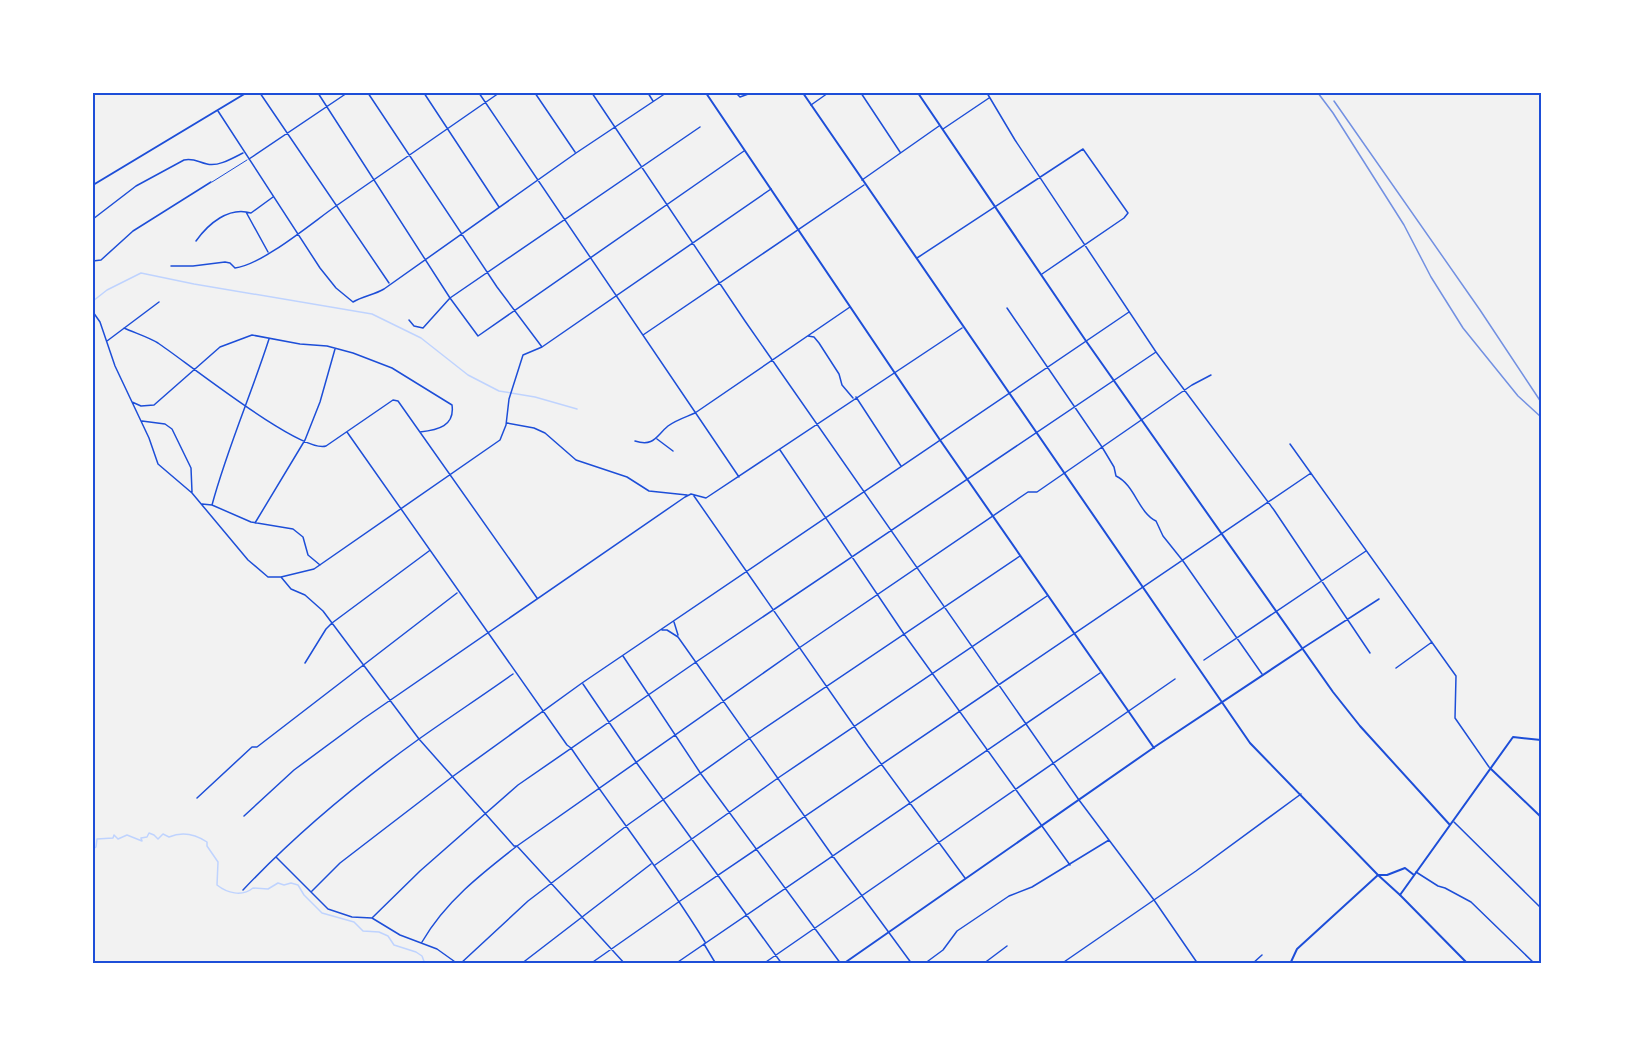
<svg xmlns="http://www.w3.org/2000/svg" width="1634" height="1057" font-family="Helvetica,sans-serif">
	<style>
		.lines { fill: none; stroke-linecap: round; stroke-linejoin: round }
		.stream { stroke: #bfd3fe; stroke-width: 1.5 }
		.service { stroke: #1d4ed8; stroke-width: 1 }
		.minor { stroke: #1d4ed8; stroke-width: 1.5 }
		.tertiary { stroke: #1d4ed8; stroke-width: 2 }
		.secondary { stroke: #1d4ed8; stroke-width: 2 }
		.rail { stroke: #7290e2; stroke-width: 1.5 }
		.neatline { fill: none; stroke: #1d4ed8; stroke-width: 2 }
	</style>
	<rect width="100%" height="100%" fill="#f2f2f2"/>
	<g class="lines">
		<path class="stream" d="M93,301L107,290L141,273L194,284L372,314L421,338L468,375L499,391L535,397L577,409
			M93,849L96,847L97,839L113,838L114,835L118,839L127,835L142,841L141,838L147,837L149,833L154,835L158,839L163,834L169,837C183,831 195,834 207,842V846L218,862L217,885C227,893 242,897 253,888L268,889L278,883L284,885L291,883L298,885L304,895L322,913L354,922L363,931L379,932L388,936L394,945L416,952L422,956L425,964"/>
		<path class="service" d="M212,182L247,160"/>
		<path class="minor" d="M260,93L389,283
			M318,93L450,298L478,336L744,151
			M368,93L497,287L542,347
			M424,93L499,207
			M479,93L739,477
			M535,93L575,152
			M592,93L745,321L1079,800L1154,900L1198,964
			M648,93L653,101
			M736,93L740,97L751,93
			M861,93L900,152
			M987,93L1015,140L1156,352L1274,510L1370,653
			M811,105L828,93
			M218,111L320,268L336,288L353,302C363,296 374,295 384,289L576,153L666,93
			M943,129L989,98
			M249,159L347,93
			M862,180L939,126
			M246,212L268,252
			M93,219L136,186L184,160C194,158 198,162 207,164C218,167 233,158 243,153
			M196,241C208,224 229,206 251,213L273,197
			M917,258L1083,149L1128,213L1124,218L1042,274
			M93,261L101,260L133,231L211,182
			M171,266H193L225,262L230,263L235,268C262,265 313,222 336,206C391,168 445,130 499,93
			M1007,308L1102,447L1114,467L1116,476C1135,485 1138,512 1156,521L1163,536L1183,561L1262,674
			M93,312L100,322L115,366L149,438L158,464L192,493L248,560L268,577H281L314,569L500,440L506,425L509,399L523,355L542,347L771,189
			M409,320L414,326L423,328L450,298L700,127
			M124,328C135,333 148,337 158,343C185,361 301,454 326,446L393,400L398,401L537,598
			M643,335L864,185
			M808,336L814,337L819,343L839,374L842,385L853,398
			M107,341L159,302
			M856,397L901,466
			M132,402L141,406L154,405L220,347L252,335L300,344L327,346L353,353L392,368L452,405C455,426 438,430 420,432
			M142,421L165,424L172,429L191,468L192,492
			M507,423L534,428L545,433L576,460L627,477L649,491L687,495
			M347,432L567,745L571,748C615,813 664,875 705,942
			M657,439L673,451
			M635,441C654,447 656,436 668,426C676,420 686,417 695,413L850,307
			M1290,444L1456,676L1455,718L1489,767
			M780,450L904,634L1070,865
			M694,496L868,746L965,878
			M202,504L212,505L251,522L293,529L303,537L308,555L320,565
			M212,505C227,449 251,395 269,339
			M255,523L305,440L320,402L335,349
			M281,577L291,589L305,595L323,611L419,739L514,846H517L625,964
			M674,622L678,635
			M662,630H667L678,637L832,855L912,964
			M1303,648L1379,599
			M623,656L701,774L841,964
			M1204,660L1366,551
			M305,663L326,629L332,623L429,551
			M1396,668L1432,642
			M583,684L636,762L782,964
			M197,798L252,747H257L457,593
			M244,816L294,770L363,719L685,497L691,494L706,498L962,328
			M1454,822L1541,908
			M276,857L328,909L352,917L372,918L400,935L437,949L458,964
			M655,865L778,778L1047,596
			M1416,872L1438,886L1445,888L1471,902L1535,964
			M243,890C296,834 356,784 419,739C450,717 482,696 513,674
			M312,891L340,863L379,833L452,777L582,683L1129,312
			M372,918L420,871L518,785L696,662L1156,352
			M422,942C445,902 481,874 517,846L799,648L1006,507L1028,492H1037L1192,385L1211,375
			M704,944L716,964
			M460,964L528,901L629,824L750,738L1020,556
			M521,964L651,864
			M590,964L680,901L1311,473
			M675,964L1100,673
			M763,964L1175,679
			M924,964L943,950L957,931L1009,896L1032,887L1109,840
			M983,964L1007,946
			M1061,964L1196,871L1301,794
			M1252,964L1262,955"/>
		<path class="tertiary" d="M706,93L940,440L1154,748
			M918,93L1086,341L1333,692L1360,726L1450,825
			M93,185L246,93
			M1490,768L1541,817
			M1400,895L1513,737L1541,740
			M843,964L1156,746L1302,649
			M1290,964L1297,949L1378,875H1387L1405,868L1414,875"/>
		<path class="secondary" d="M803,93L1250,743L1378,875L1400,895L1468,964"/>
		<path class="rail" d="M1318,93L1333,113L1404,225L1431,277L1463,328L1518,396L1541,417
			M1334,101L1480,310L1541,402"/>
	</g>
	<rect width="1634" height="1057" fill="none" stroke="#ffffff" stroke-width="189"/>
	<rect x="94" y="94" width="1446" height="868" class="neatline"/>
</svg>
